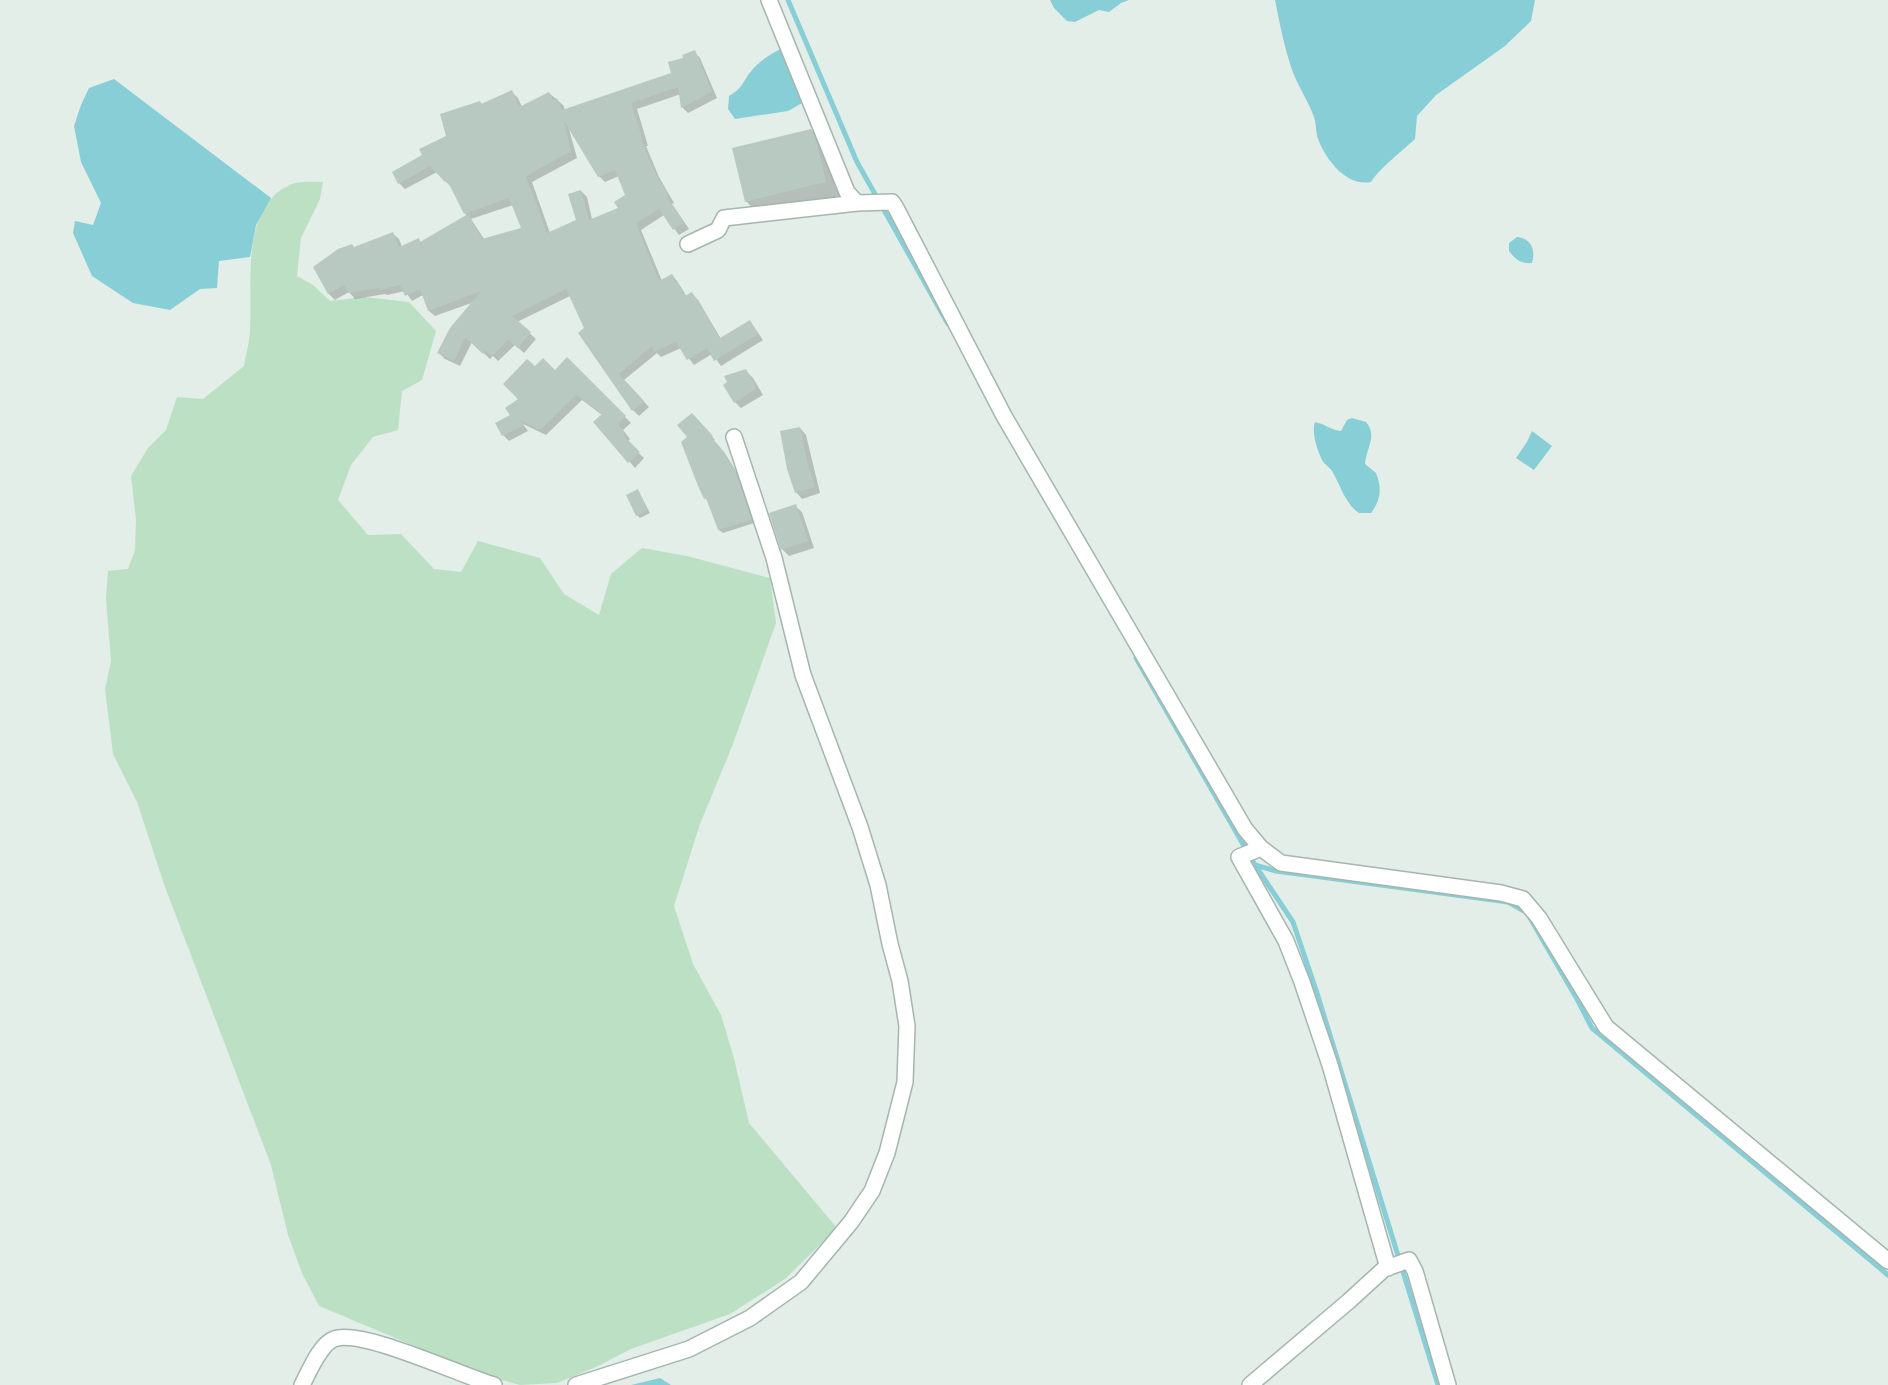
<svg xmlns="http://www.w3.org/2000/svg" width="1888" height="1385" font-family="'Public Sans',sans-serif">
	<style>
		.green { fill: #bbe0c3 }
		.water { fill: #88ced6 }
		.shadow { fill: #0003; fill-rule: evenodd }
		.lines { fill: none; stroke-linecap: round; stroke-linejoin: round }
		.stream { stroke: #88ced6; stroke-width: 5 }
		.building { fill: #b8c9c1; fill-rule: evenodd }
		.minor-casing { stroke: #a5b6af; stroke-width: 18 }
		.minor { stroke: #fff; stroke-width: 15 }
	</style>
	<rect width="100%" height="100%" fill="#e3eee8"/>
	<path class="green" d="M323,182L320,199L301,238L297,276L313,285L330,301L365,297L409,302L436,331L422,380L402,391L398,430L373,437L351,465L338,500L368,535L401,534L434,569L461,572L478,541L540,558L564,594L599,615L611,574L642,548L687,556L770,578L776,623L733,744L700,824L674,906L693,964L721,1015L734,1058L749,1123L837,1228L785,1279L730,1314L631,1349L596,1367L557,1383L520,1385L484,1375L319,1306L302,1273L288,1235L271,1165L165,887L137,802L113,754L105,689L111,661L106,598L108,571L128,569L135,550L136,520L131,476L148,448L166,430L177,397L203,399L244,366C246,354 250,341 250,329C253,283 239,206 292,184C300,181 314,182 323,182Z"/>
	<path class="water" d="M1050,0H1129L1121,3L1109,12L1099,10L1075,22L1067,21L1054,8Z
		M1275,0H1535L1531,21L1505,46L1436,95L1417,116L1415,139C1403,150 1378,170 1371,182C1346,187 1324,158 1317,136C1316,130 1316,123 1314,117C1309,103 1300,89 1294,75C1285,51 1280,25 1275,0Z
		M785,47L804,102L788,111L735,119L728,109L729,96C745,86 742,82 752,70C761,60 773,52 785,47Z
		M114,79L271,198L256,225L250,257L219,261L217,288L200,289L170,310L133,303L92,276L73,233L75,221L93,225L101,203L81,162L74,126L81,105L89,88Z
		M1517,237C1531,238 1536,250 1532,263C1521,264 1516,260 1509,251V243Z
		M1352,418L1366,422C1378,436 1366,448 1365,464L1376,473C1382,488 1381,500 1371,513H1359C1345,504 1340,484 1332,471C1330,468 1327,466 1324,463C1318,454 1311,432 1315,422C1325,424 1331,430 1341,431L1347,420Z
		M1532,431L1552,446L1534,470L1516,458L1527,442Z
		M660,1378L671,1385H631Z"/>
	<path class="shadow" d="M694,52L700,58L717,98L688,113L682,107L681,94L637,109L648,146H646L659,177L674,203L672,204L689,229L679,235L664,215L641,230L662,281L672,275L677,281L687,297L692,294L698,300L721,339L750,321L763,340L721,366L712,354L694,365L681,348L661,357L657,353L624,380L649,407L639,416L633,410L580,333L586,328L570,296L517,322L536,339L524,353L515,345L498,361L493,356L490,359L472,342L460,366L445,359L439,353L474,302L435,316L429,311L423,295L412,301L405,291L387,295L385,294L355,299L349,292L335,300L329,294L315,267L354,248L393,234L399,239L402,247L419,240L421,243L467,216L452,188L437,172L405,189L399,183L393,173L423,156L448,137L480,102L482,104L512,92L518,98L522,107L549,93L563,105L565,110L673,74L685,59ZM569,129L599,176L605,182L619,176L627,195L620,209L592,219L587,197L581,191L577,220L550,233L532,182L577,158ZM513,205L523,229L484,239L471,219Z
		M811,130L825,144L830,158L839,196L759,215L746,201Z
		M567,359L631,423L623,430L630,439L627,442L644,458L635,468L595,422L602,415L582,400L546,435L523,424L528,431L509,441L503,435L497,423L512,415L535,368L555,372Z
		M746,371L753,378L763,395L741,408L735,402Z
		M692,415L715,440L713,441L724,452L738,474L754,523L723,533L719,530L709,502L705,498L688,437Z
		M800,428L806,435L820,493L802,499L796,492Z
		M638,491L650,513L640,518L637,515Z
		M795,506L802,512L814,548L789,556L783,550L771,514Z"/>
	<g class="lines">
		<path class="stream" d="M788,0L857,162L948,324
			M1136,658L1255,865L1276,871L1508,902L1524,911
			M1255,865L1293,922L1317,993L1438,1385
			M1530,918L1577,999L1592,1028L1888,1275"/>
	</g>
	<path class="building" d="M695,50L712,92L681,108L678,87L631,103L643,140H641L654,170L669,196L667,197L684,223L673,230L659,209L636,223L659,281L672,274L685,296L692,292L720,338L750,320L758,334L714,361L707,348L687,360L676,342L654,352L652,346L619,374L644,401L632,411L578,333L584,328L566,289L512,316L531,332L518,348L508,340L492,356L486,351L483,354L465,337L454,361L437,353L450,328L481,291L428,311L420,289L405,296L400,285L380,290L379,288L348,293L344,285L328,294L313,267L338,249L352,244L354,247L393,232L399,247L419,238L420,242L468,214L482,239L521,228L509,198L464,214L447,180L445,182L430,166L398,184L392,172L422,155L419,149L446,136L440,114L480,101L481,104L512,90L519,107L549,92L553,100L557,98L562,110L671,73L668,62L683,58L682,55ZM564,121L598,177L615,170L625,195L614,202L618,208L589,220L581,190L568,194L576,220L547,233L526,176L571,151Z
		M811,129L817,143L826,182L745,202L732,148Z
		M567,357L626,416L618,424L625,433L623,435L640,452L628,463L593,422L602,414L576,395L540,430L520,420L524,425L502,436L495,423L510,415L505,408L518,399L503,384L527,359L535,366L543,358L555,370Z
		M746,369L757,388L734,403L723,385L727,382L724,376Z
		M692,413L713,436L711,437L720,447L735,470L752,520L718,530L706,498L704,499L698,486L681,442L687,437L677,425Z
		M800,427L808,465L815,487L795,493L787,469L780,431Z
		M638,489L648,510L636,516L626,495Z
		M796,504L808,541L781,550L769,513Z"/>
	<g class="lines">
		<defs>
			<path id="minor" d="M769,0L847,192L857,203L892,202L896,208L1004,416L1245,829L1261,848L1281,863L1501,893L1523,899L1539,918L1606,1027L1888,1261
				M688,244L718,230L724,218L857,203
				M1261,848L1239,857L1286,941L1302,982L1330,1065L1388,1268
				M302,1385C309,1372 320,1344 334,1339C361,1328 462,1376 494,1385
				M576,1385L689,1349L750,1318L801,1282L851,1222L872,1191L887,1153L905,1082L907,1026L900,981L890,944L878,885L860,827L803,675L774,558L734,437
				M1250,1385L1349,1301L1384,1269L1409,1260L1415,1271L1448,1385"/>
		</defs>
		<use href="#minor" class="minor-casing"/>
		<use href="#minor" class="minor"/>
	</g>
</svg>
